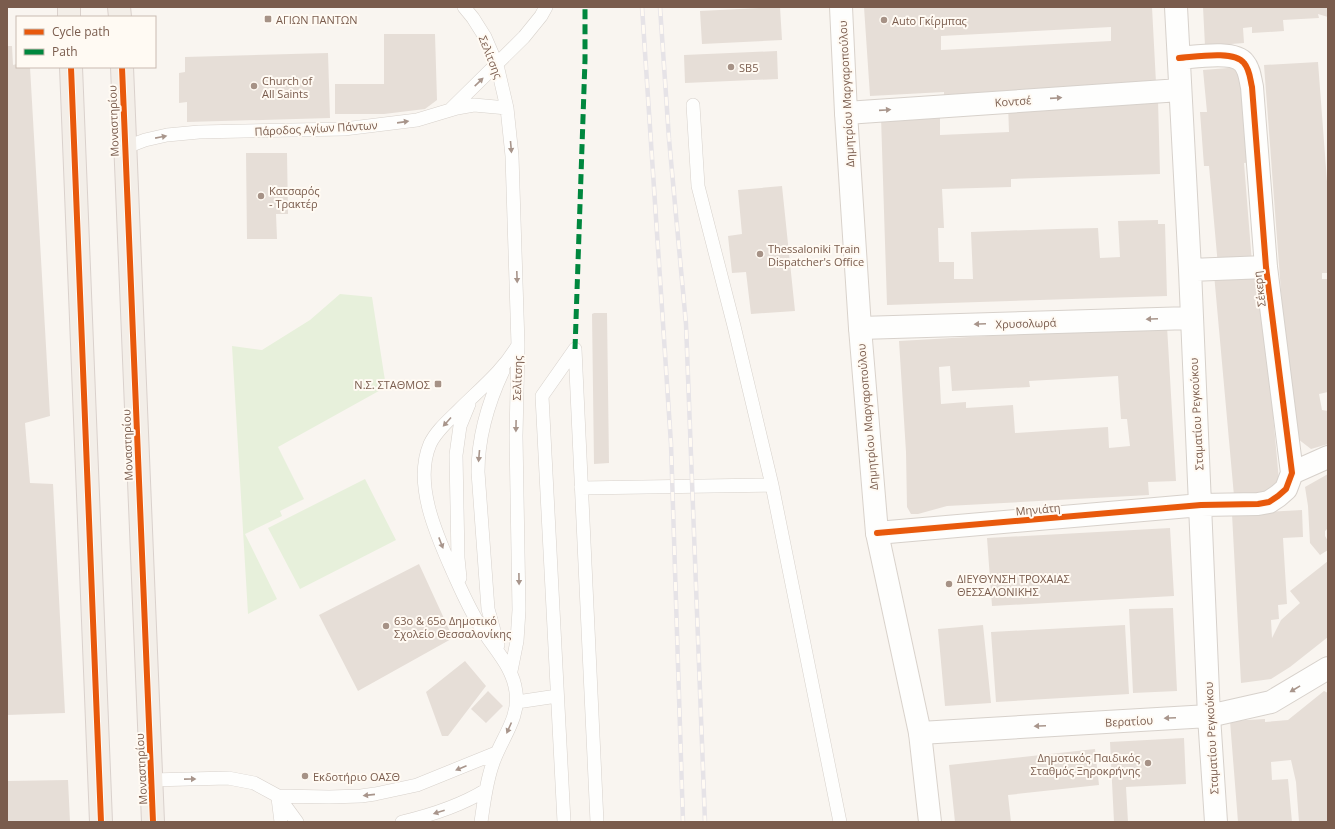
<svg xmlns="http://www.w3.org/2000/svg" width="1335" height="829" font-family="'Open Sans',sans-serif">
	<style>
		.green { fill: #e7f0db }
		.building { fill: #e6ded7; fill-rule: evenodd }
		.lines { fill: none; stroke-linecap: round; stroke-linejoin: round }
		.lane-casing { stroke: #d7d1cb; stroke-width: 14 }
		.street-casing { stroke: #d7d1cb; stroke-width: 24 }
		.secondary-casing { stroke: #d9d2cb; stroke-width: 24 }
		.primary-casing { stroke: #dad1cc; stroke-width: 24 }
		.lane { stroke: #fefefd; stroke-width: 13 }
		.street { stroke: #fefefd; stroke-width: 22 }
		.secondary { stroke: #fefefd; stroke-width: 22 }
		.primary { stroke: #f3eee8; stroke-width: 22 }
		.rail-casing { stroke: #e6e3e7; stroke-width: 4.5 }
		.rail { stroke: #fffaf3; stroke-width: 3; stroke-dasharray: 9; stroke-linecap: butt }
		.quiet { stroke: #00873e; stroke-width: 5; stroke-dasharray: 10 5; stroke-linecap: butt }
		.cycleway-casing { stroke: #fffaf3; stroke-width: 8 }
		.cycleway { stroke: #e8590c; stroke-width: 6 }
		.oneway { fill: #a8958b }
		.poi-dot { fill: #a69286; stroke: #fffaf3; stroke-width: 1.5 }
		.labels { text-anchor: middle; dominant-baseline: central; stroke-width: 4; stroke-linejoin: round; paint-order: stroke }
		.poi-label { font-size: 11px; fill: #7a5c4d; stroke: #fffaf3; text-anchor: start }
		.street-label { font-size: 11px; fill: #7a5c4d; stroke: #fffaf3 }
	</style>
	<rect width="100%" height="100%" fill="#f9f5f0"/>
	<path class="green" d="M340,294L372,297L386,387L278,447L304,499L280,511L282,516L245,534L277,599L248,614L232,346L262,350L310,320Z
		M365,479L396,540L300,589L268,528Z"/>
	<path class="building" d="M780,7L782,40L702,44L700,11Z
		M864,7H1152L1156,83L944,95V92L870,96ZM1111,27V41L941,50V36Z
		M1203,7H1328V17L1318,14L1319,18L1283,20L1284,31L1252,33V27L1243,28L1244,43L1205,46Z
		M384,34H435L437,100L425,109L384,114H335V84H384Z
		M7,46H12L13,65L17,64V67H30L50,416L25,423L30,483L53,484L65,713L7,715Z
		M777,51L778,79L685,83L684,55Z
		M328,53L330,118L187,122V102L179,103V73L185,72V57Z
		M1318,62L1328,195V273H1322V279H1328V392L1319,394L1322,410L1328,411V444L1311,449L1298,439L1286,358L1264,65Z
		M1240,67L1254,162L1244,163L1252,263L1218,266L1209,166H1204L1200,112H1207L1203,70Z
		M1158,100L1160,174L1011,179V187L942,189L944,228H938L939,262H954V279H973L971,232L1057,229L1098,228L1100,258L1120,257L1118,221L1158,220V224H1165L1167,296L887,305L881,117L940,115V135L1009,132L1008,104Z
		M246,153H287L288,214H276L277,239H247Z
		M782,186L795,311L751,314L746,272L732,273L728,236L742,234L738,190Z
		M1260,270L1280,492L1234,496L1214,274Z
		M594,313H607L609,463L594,464L592,314Z
		M1167,326L1176,481L1148,482L1149,495L947,506L918,514H911L907,507L906,452L899,341ZM950,366L952,391L1030,387L1029,381L1118,376L1121,419H1127L1130,446L1109,448L1108,427L1015,433L1013,405L966,408V402L941,404L939,367Z
		M1328,474V528L1325,531V536L1328,541V550L1320,555L1310,543L1308,506L1305,487Z
		M1302,510L1303,537L1283,538L1287,604L1278,605L1279,619L1271,620L1272,638L1281,620L1300,603L1290,591L1328,561V637L1290,667L1271,679L1241,683L1232,514Z
		M1170,528L1174,596L992,606L987,538Z
		M419,564L453,638L358,691L319,615Z
		M1173,608L1177,691L1133,693L1129,609Z
		M983,625L991,703L945,706L938,629Z
		M1125,625L1129,694L996,702L991,632Z
		M465,661L486,686L448,736H442L426,692Z
		M488,691L503,706L486,723L471,709Z
		M1324,691L1328,693V822H1299L1296,782L1291,760L1271,762L1272,780L1288,779L1292,822H1238L1230,721L1265,719V722L1288,720Z
		M1184,738L1186,784L1126,787L1128,822H1114L1110,742Z
		M1095,749L1099,785L1008,795L1011,822H955L949,765Z
		M68,780L70,822H7V781Z"/>
	<g class="lines">
		<defs>
			<path id="lane" d="M464,7L473,18L485,37L497,65L507,108L512,156L518,345L516,436L519,610L517,641L511,671
				M693,105L698,186L734,326L772,485
				M451,109L524,37L541,16L546,7
				M124,148L145,140L167,135L199,132L344,129L417,120L457,108L474,105L507,108
				M575,349L597,822
				M581,488L772,485L840,822
				M460,578L458,558L456,455L460,426L469,404
				M498,645L488,609L478,472C478,436 488,403 503,371
				M517,702L557,696
				M151,780L228,778L254,783L278,796L329,797L361,796L375,794L417,785L496,753
				M278,796L297,822
				M278,798L281,822
				M402,822C432,815 460,806 486,790
				M481,822C484,802 486,782 493,763C501,739 520,718 516,692C513,667 495,650 482,629C470,611 462,592 453,572C437,536 413,484 430,444C436,431 449,420 459,410C480,389 503,371 518,345
				M564,822L542,396L575,349"/>
			<path id="street" d="M1176,7L1190,270L1209,716L1216,822
				M846,113L1180,90
				M1190,270L1266,267
				M860,328L1191,318
				M1292,473L1328,457
				M877,533L1201,505L1258,504L1269,502L1278,496L1286,489L1292,473L1266,267L1252,87C1250,79 1250,70 1244,63C1234,50 1195,57 1179,58
				M920,733L1209,716L1271,702L1328,668"/>
			<path id="secondary" d="M841,7L846,113L860,328L877,533L920,733L930,822"/>
			<path id="primary" d="M69,7V17
				M119,7L120,17
				M71,67L101,822
				M122,67L153,822"/>
		</defs>
		<use href="#lane" class="lane-casing"/>
		<use href="#street" class="street-casing"/>
		<use href="#secondary" class="secondary-casing"/>
		<use href="#primary" class="primary-casing"/>
		<use href="#lane" class="lane"/>
		<use href="#street" class="street"/>
		<use href="#secondary" class="secondary"/>
		<use href="#primary" class="primary"/>
		<defs>
			<path id="rail" d="M642,7L671,444L683,822
				M660,7L669,139L686,324L705,822"/>
		</defs>
		<use href="#rail" class="rail-casing"/>
		<use href="#rail" class="rail"/>
		<path class="quiet" d="M575,349L585,60V7"/>
		<defs>
			<path id="cycleway" d="M71,67L101,822
				M122,67L153,822
				M877,533L1201,505L1258,504L1269,502L1278,496L1286,489L1292,473L1266,267L1252,87C1250,79 1250,70 1244,63C1234,50 1195,57 1179,58"/>
		</defs>
		<use href="#cycleway" class="cycleway-casing"/>
		<use href="#cycleway" class="cycleway"/>
	</g>
	<defs><path id="oneway-solid" d="M-6-.8H1V-3.2L6.5 0L1 3.2V.8H-6Z"/></defs>
	<g class="oneway">
		<use href="#oneway-solid" transform="translate(479 82) rotate(-44)"/>
		<use href="#oneway-solid" transform="translate(1056 98) rotate(-4)"/>
		<use href="#oneway-solid" transform="translate(885 110) rotate(-4)"/>
		<use href="#oneway-solid" transform="translate(403 122) rotate(-8)"/>
		<use href="#oneway-solid" transform="translate(161 137) rotate(-11)"/>
		<use href="#oneway-solid" transform="translate(511 147) rotate(85)"/>
		<use href="#oneway-solid" transform="translate(517 277) rotate(88)"/>
		<use href="#oneway-solid" transform="translate(1152 319) rotate(178)"/>
		<use href="#oneway-solid" transform="translate(980 324) rotate(178)"/>
		<use href="#oneway-solid" transform="translate(447 422) rotate(132)"/>
		<use href="#oneway-solid" transform="translate(516 426) rotate(91)"/>
		<use href="#oneway-solid" transform="translate(479 456) rotate(95)"/>
		<use href="#oneway-solid" transform="translate(441 543) rotate(69)"/>
		<use href="#oneway-solid" transform="translate(519 579) rotate(89)"/>
		<use href="#oneway-solid" transform="translate(1295 689) rotate(149)"/>
		<use href="#oneway-solid" transform="translate(1170 718) rotate(177)"/>
		<use href="#oneway-solid" transform="translate(1040 726) rotate(177)"/>
		<use href="#oneway-solid" transform="translate(509 728) rotate(114)"/>
		<use href="#oneway-solid" transform="translate(461 768) rotate(157)"/>
		<use href="#oneway-solid" transform="translate(190 779) rotate(-1)"/>
		<use href="#oneway-solid" transform="translate(369 795) rotate(174)"/>
		<use href="#oneway-solid" transform="translate(439 812) rotate(162)"/>
	</g>
	<g class="poi-dot">
		<rect x="264" y="15" width="8" height="8" rx="2"/>
		<circle cx="884" cy="20" r="4"/>
		<circle cx="731" cy="67" r="4"/>
		<circle cx="254" cy="86" r="4"/>
		<circle cx="261" cy="196" r="4"/>
		<circle cx="760" cy="254" r="4"/>
		<rect x="434" y="380" width="8" height="8" rx="2"/>
		<circle cx="949" cy="584" r="4"/>
		<circle cx="386" cy="626" r="4"/>
		<circle cx="1148" cy="763" r="4"/>
		<circle cx="305" cy="776" r="4"/>
	</g>
	<g class="labels">
		<g class="poi-label">
			<text x="276" y="19">ΑΓΙΩΝ ΠΑΝΤΩΝ</text>
			<text x="892" y="20">Auto Γκίρμπας</text>
			<text x="739" y="67">SB5</text>
			<text x="262" y="80">Church of<tspan x="262" dy="13">All Saints</tspan></text>
			<text x="269" y="190">Κατσαρός<tspan x="269" dy="13">- Τρακτέρ</tspan></text>
			<text x="768" y="248">Thessaloniki Train<tspan x="768" dy="13">Dispatcher's Office</tspan></text>
			<text x="430" y="384" text-anchor="end">Ν.Σ. ΣΤΑΘΜΟΣ</text>
			<text x="957" y="578">ΔΙΕΥΘΥΝΣΗ ΤΡΟΧΑΙΑΣ<tspan x="957" dy="13">ΘΕΣΣΑΛΟΝΙΚΗΣ</tspan></text>
			<text x="394" y="620">63ο &amp; 65o Δημοτικό<tspan x="394" dy="13">Σχολείο Θεσσαλονίκης</tspan></text>
			<text x="1140" y="757" text-anchor="end">Δημοτικός Παιδικός<tspan x="1140" dy="13">Σταθμός Ξηροκρήνης</tspan></text>
			<text x="313" y="776">Εκδοτήριο ΟΑΣΘ</text>
		</g>
		<g class="street-label">
			<text transform="translate(491 57) rotate(68)">Σελίτσης</text>
			<text transform="translate(846 94) rotate(-93)">Δημητρίου Μαργαροπούλου</text>
			<text transform="translate(1013 101) rotate(-4)">Κοντσέ</text>
			<text transform="translate(113 121) rotate(-92)">Μοναστηρίου</text>
			<text transform="translate(316 128) rotate(-3)">Πάροδος Αγίων Πάντων</text>
			<text transform="translate(1259 289) rotate(-97)">Σέκερη</text>
			<text transform="translate(1026 323) rotate(-2)">Χρυσολωρά</text>
			<text transform="translate(517 378) rotate(-88)">Σελίτσης</text>
			<text transform="translate(1196 414) rotate(-93)">Σταματίου Ρεγκούκου</text>
			<text transform="translate(867 417) rotate(-95)">Δημητρίου Μαργαροπούλου</text>
			<text transform="translate(127 445) rotate(-92)">Μοναστηρίου</text>
			<text transform="translate(1038 509) rotate(-5)">Μηνιάτη</text>
			<text transform="translate(1129 721) rotate(-3)">Βερατίου</text>
			<text transform="translate(1211 738) rotate(-93)">Σταματίου Ρεγκούκου</text>
			<text transform="translate(141 769) rotate(-93)">Μοναστηρίου</text>
		</g>
	</g>
	<rect width="1335" height="829" fill="none" stroke="#7a5c4d" stroke-width="16"/>
	<rect x="16" y="16" width="140" height="52" fill="#fffaf3" stroke="#cabbb1"/>
	<rect x="24" y="29" width="20" height="6" fill="#e8590c" stroke="#cabbb1"/>
	<text x="52" y="36" font-size="12" fill="#7a5c4d">Cycle path</text>
	<rect x="24" y="49" width="20" height="6" fill="#00873e" stroke="#cabbb1"/>
	<text x="52" y="56" font-size="12" fill="#7a5c4d">Path</text>
</svg>
